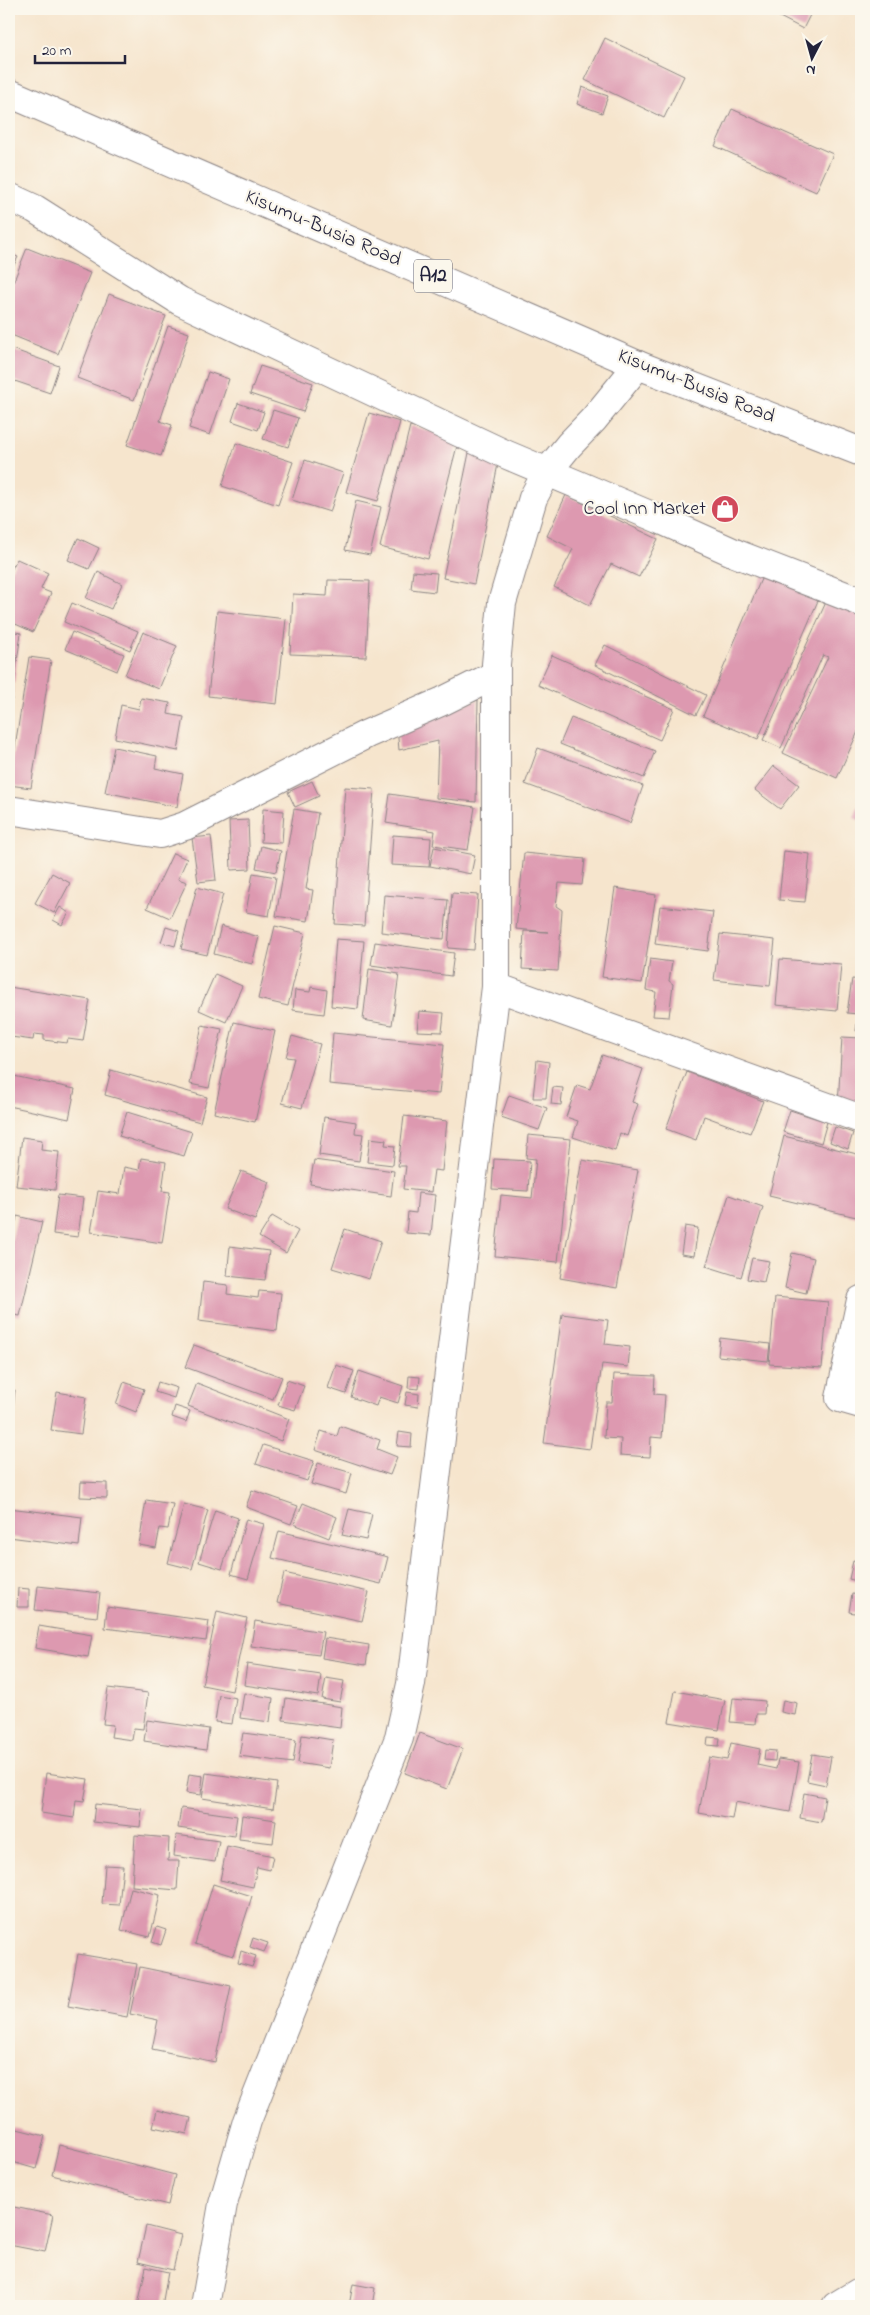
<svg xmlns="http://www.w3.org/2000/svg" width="870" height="2315" font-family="'Indie Flower',sans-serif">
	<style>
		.building { fill: #dd99b0 }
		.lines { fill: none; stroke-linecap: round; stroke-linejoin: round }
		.minor-casing { stroke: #8c8484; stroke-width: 30 }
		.tertiary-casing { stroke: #8c8484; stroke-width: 30 }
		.trunk-casing { stroke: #8c8484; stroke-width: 30 }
		.minor { stroke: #fff; stroke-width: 28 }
		.tertiary { stroke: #fff; stroke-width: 28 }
		.trunk { stroke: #fff; stroke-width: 28 }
		.labels { text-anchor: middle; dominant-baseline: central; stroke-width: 4.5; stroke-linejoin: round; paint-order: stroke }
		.shield { fill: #fbf7ec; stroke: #636270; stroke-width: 1 }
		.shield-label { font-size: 19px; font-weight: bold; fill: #22223b }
		.street-label { font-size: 20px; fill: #22223b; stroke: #fbf7ec }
		.poi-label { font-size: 20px; fill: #22223b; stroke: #fbf7ec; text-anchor: end }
	</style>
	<rect width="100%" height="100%" fill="#fbf7ec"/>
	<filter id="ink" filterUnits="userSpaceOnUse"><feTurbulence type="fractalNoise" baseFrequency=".02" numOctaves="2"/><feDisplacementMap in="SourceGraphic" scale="10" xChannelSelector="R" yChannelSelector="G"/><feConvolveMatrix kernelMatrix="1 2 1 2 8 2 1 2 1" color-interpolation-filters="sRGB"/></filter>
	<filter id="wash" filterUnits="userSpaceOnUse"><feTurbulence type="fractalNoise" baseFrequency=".0096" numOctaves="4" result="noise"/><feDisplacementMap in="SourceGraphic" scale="20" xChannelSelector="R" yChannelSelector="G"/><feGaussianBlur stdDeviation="1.12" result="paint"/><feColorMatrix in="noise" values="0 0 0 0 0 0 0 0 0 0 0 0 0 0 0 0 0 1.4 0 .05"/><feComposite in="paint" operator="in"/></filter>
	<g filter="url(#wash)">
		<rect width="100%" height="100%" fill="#f6e5cd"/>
		<g id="blocks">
			<path class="building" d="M777,9H813L803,29L774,14Z
				M605,38L684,76L664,118L585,80Z
				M582,87L608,96L602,113L577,104Z
				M732,109L833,154L816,192L715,146Z
				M27,248L90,273L58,354L9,334V293Z
				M9,253L18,257L9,275Z
				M109,294L166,316L134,400L77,378Z
				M168,326L189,333L160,421L172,425L161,456L127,445Z
				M9,348L59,366L50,393L9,379Z
				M260,366L313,383L303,412L250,394Z
				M208,372L229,379L210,435L189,428Z
				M238,403L264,412L258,430L232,421Z
				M273,410L298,418L288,447L263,439Z
				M369,413L400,422L378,501L346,492Z
				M410,426L459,438L428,559L380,547Z
				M236,443L293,462L278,505L222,486Z
				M470,448L500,454L474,584L443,578Z
				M305,460L343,473L330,512L292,500Z
				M566,495L658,539L639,577L611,564L590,605L554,587L573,549L547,536Z
				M356,501L381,507L370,555L345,550Z
				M78,538L99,548L89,569L68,560Z
				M17,559L48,573L41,589L51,593L33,632L9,621V574Z
				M413,571L437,573L435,592L411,589Z
				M98,572L122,584L111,609L86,598Z
				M764,572L820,596L758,739L703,716Z
				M328,580L370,581L366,657L290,654L293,594L327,596Z
				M827,600L861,616V725L837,778L783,753L828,657L823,655L781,748L763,740Z
				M72,603L138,631L130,650L64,622Z
				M217,611L286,619L277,704L208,696Z
				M9,631L21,633L10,712H9Z
				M72,632L124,654L117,671L65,649Z
				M143,632L177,646L159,689L125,675Z
				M605,645L706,695L696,715L595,665Z
				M552,655L674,709L660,740L538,685Z
				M29,657L51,660L31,788L9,785Z
				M141,698L170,703L168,714L184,717L178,751L115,738L121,705L139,709Z
				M478,700L476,802L436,798L438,741L399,750L397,727Z
				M571,718L655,751L644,778L560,744Z
				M114,747L157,756L155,768L183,774L177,807L105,792Z
				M538,748L643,786L630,823L525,784Z
				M774,766L799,785L780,809L755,790Z
				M312,781L319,796L295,807L288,792Z
				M345,787L374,789L364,926L335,924Z
				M390,794L475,807L468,850L433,845L435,831L386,823Z
				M861,799V821L854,818Z
				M263,809L284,811L282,843L261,842Z
				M294,809L318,813L306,889L313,890L308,921L276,916Z
				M248,820L250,869L231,870L229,821Z
				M393,835L431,838L429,867L391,865Z
				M211,836L216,880L198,882L192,838Z
				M261,846L281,851L276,872L256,868Z
				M434,847L475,855L471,874L430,866Z
				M784,851L810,854L805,902L779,900Z
				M173,853L187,859L178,879L187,882L170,918L147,908Z
				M524,853L585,859L582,885L559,883L556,906L562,910L558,971L522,969L524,931L548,932L516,929Z
				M52,873L70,883L54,913L35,903Z
				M253,873L276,877L269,916L246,912Z
				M197,887L223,894L207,955L181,949Z
				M615,888L656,895L642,983L602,977Z
				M452,893L478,895L474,950L448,948Z
				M384,895L448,900L444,939L381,932Z
				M660,906L713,912L708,951L655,944Z
				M60,907L69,913L62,925L53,920Z
				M221,926L259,937L252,964L214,954Z
				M275,926L305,933L288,1006L258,999Z
				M166,927L179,931L175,946L161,942Z
				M720,934L775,940L770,986L714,980Z
				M336,939L364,941L358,1009L331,1006Z
				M375,942L454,953L451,976L371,965Z
				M650,959L672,962L669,981L673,984L669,1017L653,1016L656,992L646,990Z
				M780,959L841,964L837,1011L776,1005Z
				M369,969L399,974L392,1025L363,1020Z
				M215,974L242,986L226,1022L199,1010Z
				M852,979L861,980V1031H856L858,1014L847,1013Z
				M9,987L90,1000L83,1041L68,1039L67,1043L44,1040V1035L34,1034L33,1040L11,1037L12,1030H9Z
				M311,987L327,990L324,1014L293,1010L295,990L310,992Z
				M419,1011L444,1013L442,1032L417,1031Z
				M234,1022L275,1031L255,1122L214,1113Z
				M202,1025L222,1029L209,1088L190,1084Z
				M333,1033L444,1044L439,1094L329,1084Z
				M292,1036L320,1044L302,1108L282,1103L294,1058L286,1057Z
				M842,1037L861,1038V1106L838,1105Z
				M602,1055L643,1069L632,1102L638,1104L627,1136L620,1133L615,1151L573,1137L578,1121L566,1117L577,1085L590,1089Z
				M537,1060L549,1062L546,1098H533Z
				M111,1070L207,1097L200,1122L105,1095Z
				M687,1072L763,1101L750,1133L704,1116L696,1140L666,1129Z
				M9,1075L75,1089L69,1119L9,1106Z
				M553,1087L563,1088L561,1105L551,1104Z
				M509,1095L547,1108L539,1130L501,1117Z
				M790,1110L827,1122L821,1143L783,1132Z
				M127,1112L192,1132L184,1156L119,1136Z
				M404,1116L447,1121L442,1171L434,1170L431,1192L403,1189L406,1166H398Z
				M324,1117L356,1122L355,1133L363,1134L359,1161L319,1155Z
				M835,1127L853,1133L848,1149L830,1142Z
				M528,1135L571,1139L558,1262L495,1256L501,1195L532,1198L536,1159L526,1158Z
				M784,1136L861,1155V1196L856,1217L769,1196Z
				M22,1137L42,1140L41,1150L59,1152L55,1190L16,1186Z
				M370,1138L386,1140L385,1145L395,1146L393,1165L367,1162Z
				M141,1158L166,1162L162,1191L170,1192L162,1243L91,1232L98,1191L120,1194L124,1167L139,1170Z
				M494,1159L530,1161L528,1191L492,1189Z
				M314,1160L394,1171L391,1196L310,1184Z
				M582,1160L638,1170L617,1288L560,1278Z
				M241,1171L270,1182L255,1220L225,1209Z
				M418,1193L435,1195L431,1235L406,1233L408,1212L416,1213Z
				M58,1195L83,1198L78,1237L53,1234Z
				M729,1195L763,1207L741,1277L706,1266Z
				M17,1216L42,1222L20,1316L9,1314V1251Z
				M272,1216L298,1231L286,1253L259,1237Z
				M685,1226L698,1228L694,1256L681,1254Z
				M345,1229L381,1241L369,1279L332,1268Z
				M230,1246L269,1251L265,1280L227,1276Z
				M792,1253L814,1258L806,1293L785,1288Z
				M752,1258L769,1261L764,1282L747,1279Z
				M203,1282L228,1285L227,1294L258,1298L259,1291L281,1293L277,1331L199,1321Z
				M775,1297L828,1302L822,1368L769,1364Z
				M562,1314L608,1320L605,1344L630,1347L628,1367L602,1364L590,1449L544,1443Z
				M720,1338L770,1344L768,1361L718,1356Z
				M194,1345L282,1377L273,1399L185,1367Z
				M9,1354H15L11,1384H9Z
				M336,1365L354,1371L346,1394L328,1388Z
				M359,1371L403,1386L398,1403L379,1397L376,1406L351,1397Z
				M614,1374L655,1376L654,1394L665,1395L662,1438L651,1437L650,1457L620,1455L621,1439L604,1438L606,1402H612Z
				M409,1376L420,1377L419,1389L408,1388Z
				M287,1380L304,1386L295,1410L278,1405Z
				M124,1382L144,1389L136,1412L116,1404Z
				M158,1382L177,1388L174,1398L155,1392Z
				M197,1383L289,1419L281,1441L188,1406Z
				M9,1389L15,1390L13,1409H9Z
				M57,1392L86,1397L81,1434L51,1430Z
				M407,1392L419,1394L418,1407L405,1405Z
				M175,1406L190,1411L186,1422L172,1417Z
				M340,1426L380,1440L377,1449L397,1457L390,1475L315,1450L321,1431L337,1436Z
				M399,1432L412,1434L411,1447L397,1446Z
				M263,1445L314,1461L307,1481L256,1464Z
				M318,1463L352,1473L346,1494L311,1484Z
				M81,1482L107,1483V1498L80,1497Z
				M252,1490L298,1506L291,1524L246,1507Z
				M146,1500L173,1504L168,1529L160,1528L156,1548L139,1545Z
				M303,1503L337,1517L329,1538L294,1524Z
				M184,1504L208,1510L192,1569L168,1563Z
				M9,1508L82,1517L79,1546L9,1537Z
				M349,1509L372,1514L366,1540L342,1535Z
				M215,1510L238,1518L222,1569L199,1562Z
				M246,1519L264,1524L248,1579L231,1574Z
				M279,1531L388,1557L381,1584L272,1558Z
				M853,1561L861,1563V1582L849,1579Z
				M284,1573L369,1592L362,1621L277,1603Z
				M38,1586L100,1593L97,1617L35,1610Z
				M18,1588L29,1589V1607H17Z
				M852,1594L861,1595L860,1614L849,1612Z
				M107,1607L209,1621L206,1641L105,1628Z
				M217,1611L247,1618L232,1691L202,1685Z
				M255,1621L323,1632L319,1655L251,1646Z
				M39,1626L92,1635L88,1657L35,1648Z
				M325,1638L369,1645L366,1665L322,1658Z
				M247,1664L321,1675L318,1696L244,1685Z
				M326,1678L344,1681L340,1702L322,1699Z
				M108,1688L148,1693L143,1729L134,1728L132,1740L111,1737L113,1725L103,1724Z
				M675,1691L725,1700L719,1730L669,1722Z
				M244,1693L273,1698L270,1722L240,1718Z
				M219,1695L236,1698L232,1724L215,1722Z
				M286,1698L342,1707L340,1728L283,1720Z
				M733,1698L765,1701L764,1714H756L755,1724L730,1722Z
				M783,1700L797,1703L795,1715L781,1712Z
				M147,1720L209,1729L206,1750L144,1741Z
				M243,1733L296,1740L293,1763L239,1756Z
				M420,1733L463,1749L447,1789L405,1773Z
				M302,1735L333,1740L329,1768L298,1763Z
				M708,1737L720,1738L719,1746L707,1745Z
				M731,1743L760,1749L757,1765L776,1769L778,1759L799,1762L790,1812L735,1802L732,1819L699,1813L709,1757L727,1760Z
				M765,1750L776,1751L775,1761L764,1760Z
				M812,1754L831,1757L826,1785L807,1781Z
				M46,1773L88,1779L84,1801L76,1800L74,1818L41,1813Z
				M206,1773L277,1783L273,1809L202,1798Z
				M189,1774L203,1776L201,1795L186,1793Z
				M804,1793L825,1797L821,1822L800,1818Z
				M95,1804L142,1809L140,1827L93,1822Z
				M181,1808L237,1816L234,1836L178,1828Z
				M242,1815L276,1820L273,1843L239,1839Z
				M135,1835L169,1838L168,1861H179L177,1890L132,1886Z
				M176,1835L219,1841L215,1862L174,1856Z
				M227,1846L273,1856L270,1870L257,1867L253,1887L220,1880Z
				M105,1865L123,1866L119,1905L102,1904Z
				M213,1884L252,1896L233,1956L195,1944Z
				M131,1888L160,1895L150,1937L121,1930Z
				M157,1927L166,1930L161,1945L152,1942Z
				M253,1938L268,1943L264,1952L250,1947Z
				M241,1951L256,1956L252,1967L238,1963Z
				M78,1954L137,1964L127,2017L68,2006Z
				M140,1967L231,1986L215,2062L152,2049L158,2020L130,2014Z
				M157,2110L191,2118L187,2134L153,2127Z
				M9,2127L45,2136L36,2169L9,2161Z
				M59,2145L175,2175L168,2205L52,2175Z
				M9,2206L53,2215L45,2252L9,2245Z
				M146,2226L181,2235L173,2270L138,2262Z
				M146,2267L168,2272L162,2306H138Z
				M353,2284L375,2288L372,2306H349Z"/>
		</g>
	</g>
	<g filter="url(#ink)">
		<use href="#blocks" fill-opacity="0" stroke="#8c8484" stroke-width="1"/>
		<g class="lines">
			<defs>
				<path id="minor" d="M9,197L35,209L180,301L505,454L659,519L737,554L861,602
					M9,810L160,834L185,826L367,734L443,701L487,679
					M496,987L861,1119
					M861,1300L840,1398L861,1404
					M205,2306L223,2204L247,2121L399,1738L411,1684L496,987V664L502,603L533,498L547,472L569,445L594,419L638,365"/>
				<path id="tertiary" d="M836,2306L861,2291"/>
				<path id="trunk" d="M9,93L638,365L861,452"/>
			</defs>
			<use href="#minor" class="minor-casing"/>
			<use href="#tertiary" class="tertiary-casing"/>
			<use href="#trunk" class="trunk-casing"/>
			<use href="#minor" class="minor"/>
			<use href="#tertiary" class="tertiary"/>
			<use href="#trunk" class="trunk"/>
		</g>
	</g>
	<defs>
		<symbol id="shop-disc" viewBox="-11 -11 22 22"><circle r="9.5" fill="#d1495b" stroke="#fbf7ec"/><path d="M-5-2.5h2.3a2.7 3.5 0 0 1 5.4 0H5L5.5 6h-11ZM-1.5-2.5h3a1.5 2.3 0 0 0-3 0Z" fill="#fff"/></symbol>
	</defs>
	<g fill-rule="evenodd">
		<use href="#shop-disc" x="709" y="493" width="32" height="32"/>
	</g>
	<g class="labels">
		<rect class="shield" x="414" y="259.5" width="38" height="33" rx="4"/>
		<g class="shield-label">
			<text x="433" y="276">A12</text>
		</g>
		<g class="street-label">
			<text transform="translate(323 229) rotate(23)">Kisumu-Busia Road</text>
			<text transform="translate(696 387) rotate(22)">Kisumu-Busia Road</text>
		</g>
		<g class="poi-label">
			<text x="706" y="509">Cool Inn Market</text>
		</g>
	</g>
	<rect width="870" height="2315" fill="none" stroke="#fbf7ec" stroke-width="30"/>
	<g transform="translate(812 58) rotate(186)" stroke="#fbf7ec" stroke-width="4" paint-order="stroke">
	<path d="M0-4L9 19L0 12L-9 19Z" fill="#22223b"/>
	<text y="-8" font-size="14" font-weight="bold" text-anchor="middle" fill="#22223b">N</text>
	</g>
	<path d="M35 55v8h90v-8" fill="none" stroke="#22223b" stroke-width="2.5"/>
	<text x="42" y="55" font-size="15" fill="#22223b" stroke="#fbf7ec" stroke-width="4" paint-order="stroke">20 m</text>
</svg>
